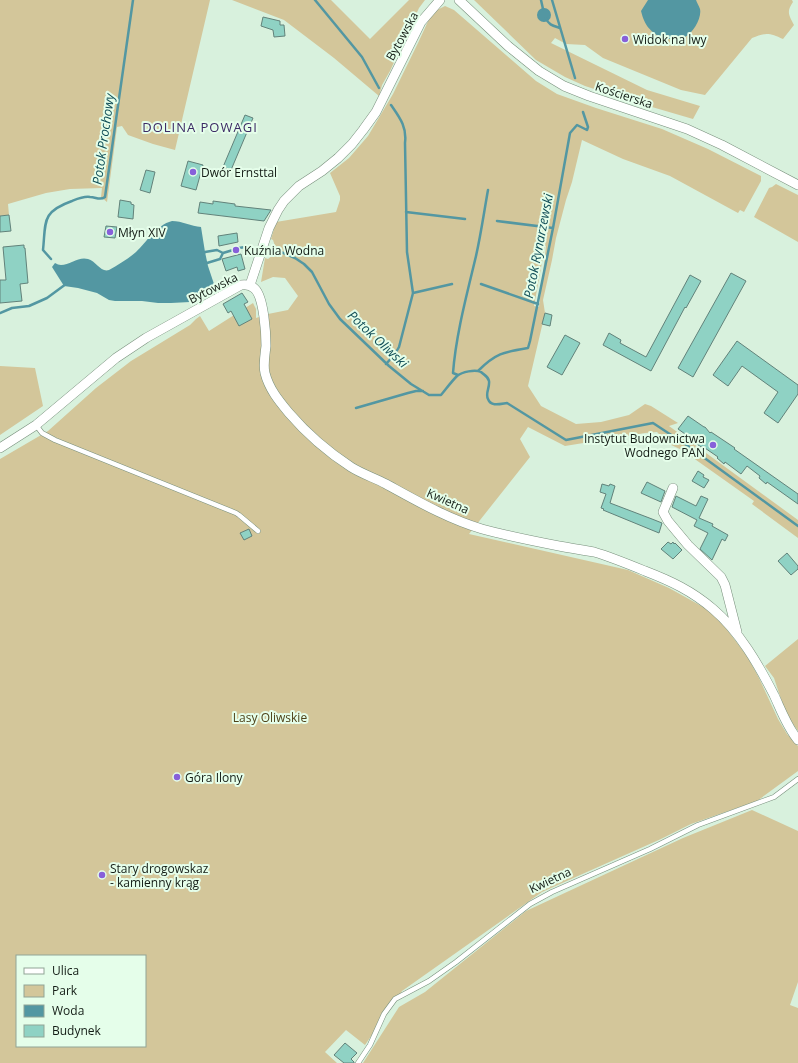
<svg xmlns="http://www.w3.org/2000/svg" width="798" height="1063" font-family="'Open Sans',sans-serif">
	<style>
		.green { fill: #d3c69a; fill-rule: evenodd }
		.water { fill: #5397a2 }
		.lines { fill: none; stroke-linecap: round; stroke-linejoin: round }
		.stream { stroke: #5397a2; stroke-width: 2.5 }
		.building { fill: #8fd2c4; stroke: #62827a }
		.service-casing { stroke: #788f7c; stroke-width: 5.5 }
		.minor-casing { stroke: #788f7c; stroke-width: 10 }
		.service { stroke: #fff; stroke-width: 4.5 }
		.minor { stroke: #fff; stroke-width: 9 }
		.poi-dot { fill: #8760da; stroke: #e5feea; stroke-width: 1.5 }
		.labels { text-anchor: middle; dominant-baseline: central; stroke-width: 4; stroke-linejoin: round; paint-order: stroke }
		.street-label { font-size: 12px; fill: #131c15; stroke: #e5feea }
		.poi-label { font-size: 12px; fill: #131c15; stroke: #e5feea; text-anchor: start }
		.park-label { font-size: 12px; fill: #4e4219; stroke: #e5feea }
		.neighbourhood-label { font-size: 13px; letter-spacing: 1px; fill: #3c2a65; stroke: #e5feea }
		.water-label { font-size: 13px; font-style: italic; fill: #114e57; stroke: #e5feea }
	</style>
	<rect width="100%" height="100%" fill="#d8f1dd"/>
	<path class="green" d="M0,0H210L175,150L153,144L128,135L122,126L117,127L107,202L101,197L102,188L70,189L46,193L8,204L9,215L0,216Z
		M232,0H331L370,39L409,0H425L419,8L390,71L382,85L379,96L334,58L284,20Z
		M474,0H792L793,2C786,12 789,15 794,25L783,39C770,33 766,32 752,38L705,95L681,90L603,58L585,45L566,44L555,38L551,43L647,90L700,106L693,119L628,100L585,86L565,77L536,60Z
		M445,6L454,10L536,81L557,94L596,108L662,129L708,149L761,176V181L744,212L740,210L738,213L670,176L623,159L582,140L572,182L566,200L556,238L552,260L543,300L545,313L528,386L541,406L576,424L601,422L629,415L645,404L651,406L678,423L669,426L798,520V538L752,504L754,501L682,450L669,444L657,432L645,433L565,446L528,427L520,439L530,457L469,534L628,570L669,588L705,608L722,623L747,656L759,678L778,719L787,734L798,746V771L757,801L691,824L661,839L542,892L402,991L365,1045L346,1030L325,1052L337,1063H0V459L48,431L96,388L131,361L190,325L196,319L200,316L209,331L253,303L256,309V318L268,314L288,310L298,296L285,278L273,277L261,282L265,258L268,259L273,255L272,254L275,246L273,240L271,239L276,222L336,212L340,200V196L330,173L349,158L368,136L393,94L418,43L430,17L437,10ZM545,246H546L539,307L534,306ZM17,956H145V1046H17Z
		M776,184L798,195V242L754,217L769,188L772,187Z
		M0,366L35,368L43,406L0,435Z
		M798,639V731L786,714L774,678L765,666Z
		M752,810L798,831V982L790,1005L798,1008V1063H363L399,1007L425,992L526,911L683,838Z"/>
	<path class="water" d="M648,0H696C697,3 699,6 700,9C702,18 693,33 685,37C681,39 668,39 662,39C650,30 645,27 641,11Z
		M537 15a7 7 0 1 1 14 0a7 7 0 1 1-14 0Z
		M172,221C182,221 191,226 201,227L205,252L208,266L215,287L213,293L200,300L190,302L171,303H158L142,301H115L109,300L97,293L78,288L64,286L52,267L55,263C57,264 59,265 61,265C70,265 79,256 88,259C96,261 101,273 109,270C118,265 128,259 136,252C147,242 156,225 172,221Z"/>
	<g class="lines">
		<path class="stream" d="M315,0L362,57L379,88
			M541,0L543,9
			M552,0L575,78
			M546,18C548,25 554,26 560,28
			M406,212L465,219
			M497,221L553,228
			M239,248L251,246
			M274,249L295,258L304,264L312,272L329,304L340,319L389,366L411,384L429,395H441C446,389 451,382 457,376C462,372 475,369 481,372C484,375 488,376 489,381C490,388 485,393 488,399C491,407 500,404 507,403L566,440L653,423L688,446L798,526
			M203,254L205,252L217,250L223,253L233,250
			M51,259L43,250C46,222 41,212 72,201C77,199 84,196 90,197C96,197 100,201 105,197L133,0
			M204,262L207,263L220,259L223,253
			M481,284L538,304
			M413,293L452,284
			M0,313L12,308L29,306L47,298L66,284
			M386,364L395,354L399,347L413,293L407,252L405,143C407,127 400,118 391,105
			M478,371C496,353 504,352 528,348L530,341L553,228L570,133L577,125L587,130L588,127L583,112
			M458,375L453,373C456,334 467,294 476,256C481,234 484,212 488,190
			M356,408L408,393L416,391H423"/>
	</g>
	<path class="building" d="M263,17L280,21V25H284L285,36L274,37L273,30L261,26Z
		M245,115L253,118L231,170L223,167Z
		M188,161L203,165L196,190L181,186Z
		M146,170L155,172L150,193L140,190Z
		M120,200L131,202V204L134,205L133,219L118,217Z
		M213,201L235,204V206L271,210L264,221L198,213L200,202L213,204Z
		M9,215L11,231L0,232V216Z
		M106,226L117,227L115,238L104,237Z
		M237,233L238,242L219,246L218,236Z
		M24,245V248H25L28,283L20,284L22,301L0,303V280H6L3,247Z
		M241,254L245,269L238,271L237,267L226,271L222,259Z
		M731,273L746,281L693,377L678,368Z
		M690,275L701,281L686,308L685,307L651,371L603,345L609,333L621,340L620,343L646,357Z
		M242,293L248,302L244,304L252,319L239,326L231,311L228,313L223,304Z
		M545,313L552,315L550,326L542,324Z
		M565,335L580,343L562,375L547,367Z
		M737,341L798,385V394L778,423L764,413L778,392L742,366L728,386L713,375Z
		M688,416L704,427H705L710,433L711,432L735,448L734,449L798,494V504L767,482L766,484L759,478L760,476L747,466L741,474L725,462L724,464L717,458L718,457L702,446L701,447L694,442L695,441L678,429Z
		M698,471L704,475L703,477L709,480L704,488L692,481Z
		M647,482L665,491L661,502L641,493Z
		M602,484L609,486L610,484L615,486L610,503L652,519L662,523L659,533L603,510L604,509L601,508L606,494L600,492Z
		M676,496L696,506L701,496L708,499L699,518L713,524L712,526L728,535L725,541L722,539L712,560L700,549L708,533L694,526L697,520L672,507Z
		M249,529L252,536L244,540L240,533Z
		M668,542L671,544L673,542L674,544L675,543L682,550L673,559L661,549Z
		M787,553L798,566V569L791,575L778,561Z
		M345,1043L357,1053L351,1059L354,1062V1063H344L334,1055Z"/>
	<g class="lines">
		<defs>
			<path id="service" d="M36,425L42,433L55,440L236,513L239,515L258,531
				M358,1063L370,1045L384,1014L395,999L429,981L456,962L530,904L552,892L650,849L698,825L774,797L798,779"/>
			<path id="minor" d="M459,0L508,46L539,71L564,86L589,96L687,129L722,145L798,185
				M250,285L269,228L278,210L284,201L299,186L322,171L338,158L352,144L363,130L376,112L421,22L440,0
				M0,448L36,425L116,358L146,338L241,285C247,284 251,285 255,289C264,298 266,334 266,346C265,355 263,365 265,373C269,389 279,401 289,413C307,434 328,452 351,467C362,474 375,478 386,484C417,501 448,519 482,529C508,536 533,541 559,546C570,548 582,550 594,552C611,557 628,564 645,571C671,581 692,591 713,609C740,632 758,664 774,695C781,710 787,727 798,740
				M673,488L663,512L668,521L688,545L721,577L725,585L737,632"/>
		</defs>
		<use href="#service" class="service-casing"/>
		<use href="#minor" class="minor-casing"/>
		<use href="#service" class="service"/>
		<use href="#minor" class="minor"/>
	</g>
	<g class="poi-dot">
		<circle cx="625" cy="39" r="4"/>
		<circle cx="193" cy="172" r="4"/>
		<circle cx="110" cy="232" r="4"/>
		<circle cx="236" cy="250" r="4"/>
		<circle cx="713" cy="445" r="4"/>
		<circle cx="177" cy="777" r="4"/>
		<circle cx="102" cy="875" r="4"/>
	</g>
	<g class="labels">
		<g class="street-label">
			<text transform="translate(402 36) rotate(-61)">Bytowska</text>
			<text transform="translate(624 95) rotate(18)">Kościerska</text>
			<text transform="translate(213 288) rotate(-27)">Bytowska</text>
			<text transform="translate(448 501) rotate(24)">Kwietna</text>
			<text transform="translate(550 880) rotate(-25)">Kwietna</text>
		</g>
		<g class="poi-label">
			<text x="633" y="39">Widok na lwy</text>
			<text x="201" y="172">Dwór Ernsttal</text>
			<text x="118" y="232">Młyn XIV</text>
			<text x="244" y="250">Kuźnia Wodna</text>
			<text x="705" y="438" text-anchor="end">Instytut Budownictwa<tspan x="705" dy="14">Wodnego PAN</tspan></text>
			<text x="185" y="777">Góra Ilony</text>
			<text x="110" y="868">Stary drogowskaz<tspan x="110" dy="14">- kamienny krąg</tspan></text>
		</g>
		<g class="park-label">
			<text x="270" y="717">Lasy Oliwskie</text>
		</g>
		<g class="neighbourhood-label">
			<text x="200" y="127">DOLINA POWAGI</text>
		</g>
		<g class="water-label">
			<text transform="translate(103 139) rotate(-82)">Potok Prochowy</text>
			<text transform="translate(538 246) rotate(-79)">Potok Rynarzewski</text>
			<text transform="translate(378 339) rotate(43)">Potok Oliwski</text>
		</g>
	</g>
	<rect x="16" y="955" width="130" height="92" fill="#e5feea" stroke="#91a495"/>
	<rect x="24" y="968" width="20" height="6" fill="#ffffff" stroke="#91a495"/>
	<text x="52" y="975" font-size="12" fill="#131c15">Ulica</text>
	<rect x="24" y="985" width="20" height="12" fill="#d3c69a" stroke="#91a495"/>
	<text x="52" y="995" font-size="12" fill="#131c15">Park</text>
	<rect x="24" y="1005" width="20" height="12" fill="#5397a2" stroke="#91a495"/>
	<text x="52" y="1015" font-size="12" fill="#131c15">Woda</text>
	<rect x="24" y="1025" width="20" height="12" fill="#8fd2c4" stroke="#91a495"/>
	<text x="52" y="1035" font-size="12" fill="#131c15">Budynek</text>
</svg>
